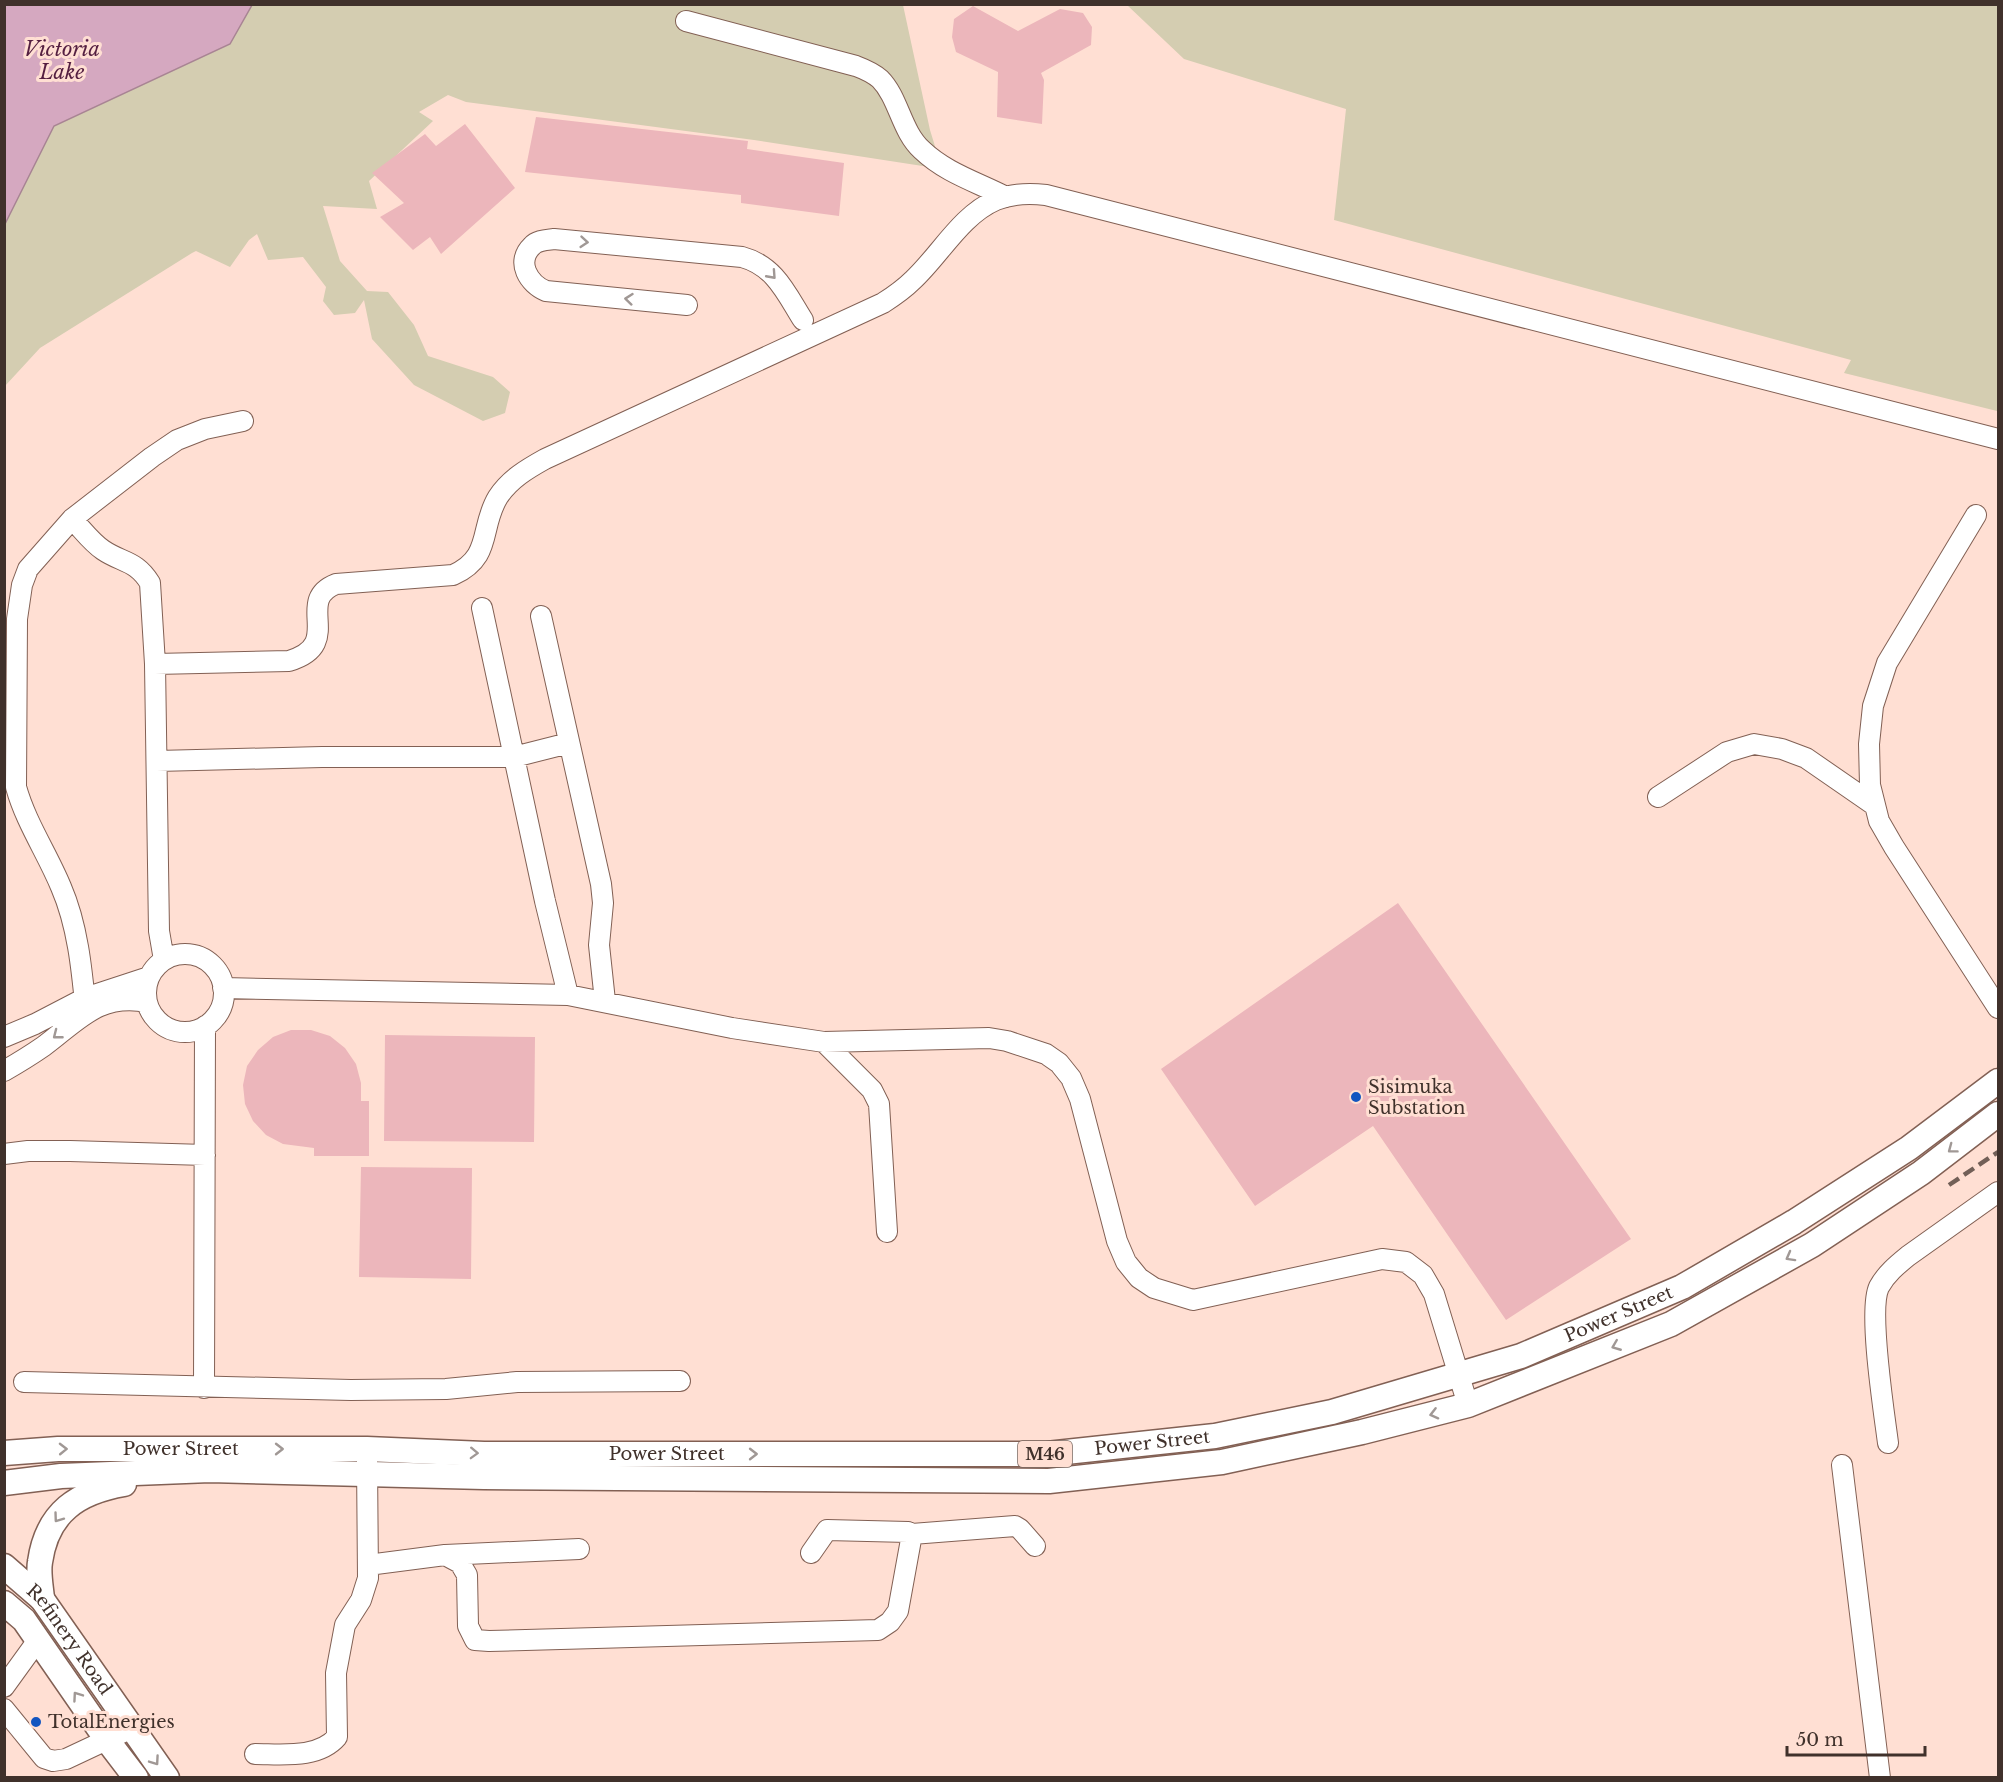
<svg xmlns="http://www.w3.org/2000/svg" width="2003" height="1782" font-family="'Libre Baskerville',serif">
	<style>
		.green { fill: #d4cdb1 }
		.water { fill: #d5a8c0; stroke: #a88493; stroke-width: 1.5 }
		.building { fill: #ecb6bb }
		.lines { fill: none; stroke-linecap: round; stroke-linejoin: round }
		.minor-casing { stroke: #826054; stroke-width: 22 }
		.major-casing { stroke: #826054; stroke-width: 27 }
		.minor { stroke: #fff; stroke-width: 20 }
		.major { stroke: #fff; stroke-width: 24 }
		.rail { stroke: #725f57; stroke-width: 4.5; stroke-dasharray: 12 6; stroke-linecap: butt }
		.oneway { stroke: #a09895 }
		.poi-dot { fill: #1255c0; stroke: #ffdfd3; stroke-width: 2 }
		.labels { text-anchor: middle; dominant-baseline: central; stroke-width: 6; stroke-linejoin: round; paint-order: stroke }
		.shield { fill: #ffdfd3; stroke: #79655d; stroke-width: 1.5 }
		.shield-label { font-size: 16px; font-weight: bold; fill: #40312b }
		.poi-label { font-size: 18px; fill: #40312b; stroke: #ffdfd3; text-anchor: start }
		.street-label { font-size: 18px; fill: #40312b; stroke: #ffdfd3 }
		.water-label { font-size: 20px; font-style: italic; fill: #551f41; stroke: #ffdfd3 }
	</style>
	<rect width="100%" height="100%" fill="#ffdfd3"/>
	<path class="green" d="M252,5H903L930,130L942,169L754,140L466,102L448,95L419,112L433,121L369,181L377,209L323,206L340,261L367,291L388,292L414,325L428,356L493,377L510,392L505,413L483,421L414,385L372,339L364,300L355,313L334,315L323,301L326,287L303,257L268,260L257,234L249,240L230,267L196,251L192,253L40,348L5,386L4,224L54,126L230,44Z
		M1127,5H1998V405L1997,411L1844,373L1851,360L1334,220L1346,109L1184,59Z"/>
	<path class="water" d="M5,4H252V5L230,44L54,126L5,224Z"/>
	<path class="building" d="M973,6L1018,31L1060,9L1083,13L1092,27L1091,45L1041,73L1044,80L1042,124L997,117L998,72L956,52L952,37L954,19Z
		M536,117L748,141L747,149L844,163L839,216L741,203V195L525,172Z
		M465,124L515,188L441,254L430,237L413,250L380,217L404,203L372,173L425,134L436,146Z
		M1398,903L1631,1239L1506,1320L1373,1126L1255,1206L1161,1069Z
		M291,1030H311L330,1036L345,1048L356,1064L361,1083V1101H369V1156H314V1148L283,1144L266,1135L253,1121L245,1104L243,1085L247,1066L258,1050L273,1037Z
		M385,1035L535,1037L534,1142L384,1141Z
		M361,1167L472,1168L471,1279L359,1277Z"/>
	<g class="lines">
		<defs>
			<path id="minor" d="M686,21L856,66C864,69 873,73 880,79C899,98 901,131 922,150C946,173 977,182 1006,197
				M687,305L546,291C529,284 515,262 532,246C537,240 547,240 554,239L742,257C775,266 786,293 803,320
				M1976,515L1887,663L1873,706L1869,744L1870,785L1879,821L1894,847L1998,1008
				M72,519C82,529 91,542 103,550C122,563 136,560 150,583L155,664L159,931L164,960
				M482,608L545,901L568,995
				M541,616L601,884L603,903L599,945L605,1001
				M155,664L289,661C346,644 293,601 336,584L453,575C493,557 479,528 498,497C510,479 527,469 545,459L883,303C894,296 904,289 913,280C940,255 961,215 996,200C1013,193 1029,193 1046,195L1998,439
				M157,761L322,757H514L569,743
				M1658,797L1727,752L1754,744L1782,749L1806,758L1874,805
				M146 993a39 39 0 1 1 78 0a39 39 0 1 1-78 0Z
				M223,988L568,995L732,1028L824,1042L989,1038L1007,1041L1046,1054L1059,1063L1071,1078L1080,1099L1117,1241L1126,1262L1139,1278L1154,1288L1193,1300L1382,1259L1406,1262L1423,1275L1434,1294L1468,1405
				M86,1013C82,971 78,926 61,887C47,853 26,823 16,787L17,619L22,585L28,569L72,519L152,457L177,440L205,429L243,421
				M4,1037L35,1024L85,998L149,977
				M824,1042L872,1090L879,1104L887,1232
				M4,1071C18,1063 31,1055 44,1046C79,1020 99,993 147,1002
				M4,1154L28,1151H70L205,1155
				M24,1382L351,1390L446,1389L517,1382L680,1381
				M204,1388L205,1026
				M1888,1443C1884,1412 1868,1310 1879,1287C1886,1274 1897,1265 1908,1256L1998,1192
				M1842,1465L1880,1778
				M912,1534L1015,1526L1020,1529L1035,1546
				M445,1555L579,1549
				M368,1565L445,1555L460,1563L467,1575L468,1626L475,1640L489,1641L878,1630L890,1622L898,1611L912,1534L908,1532L827,1530L811,1553
				M4,1687L38,1640
				M4,1709L44,1758L53,1761L66,1759L132,1728
				M255,1754C282,1754 318,1759 337,1737L336,1673L345,1625L361,1600L368,1578L367,1461"/>
			<g id="major">
				<path id="s1" d="M4,1453L58,1449H367L484,1454H1047L1215,1436L1332,1412L1521,1356L1682,1287L1794,1222L1909,1148L1998,1081"/>
				<path d="M4,1483L61,1476L210,1470L484,1477L1049,1481L1222,1462L1362,1432L1468,1405L1671,1324L1812,1245L1921,1173L1998,1114"/>
				<path id="s2" d="M4,1566L42,1599L167,1778"/>
				<path d="M42,1599C41,1587 38,1573 40,1562C47,1512 78,1492 124,1484"/>
				<path d="M4,1603L24,1620L107,1740L136,1778"/>
			</g>
		</defs>
		<use href="#minor" class="minor-casing"/>
		<use href="#major" class="major-casing"/>
		<use href="#minor" class="minor"/>
		<use href="#major" class="major"/>
		<path class="rail" d="M1949,1185L1998,1152"/>
	</g>
	<defs><path id="oneway-chevron" d="M-2-3.5L2.5 0L-2 3.5" fill="none" stroke-width="1.6" stroke-linecap="round" stroke-linejoin="round" transform="scale(1.5)"/></defs>
	<g class="oneway">
		<use href="#oneway-chevron" transform="translate(584 242) rotate(5)"/>
		<use href="#oneway-chevron" transform="translate(772 275) rotate(48)"/>
		<use href="#oneway-chevron" transform="translate(629 299) rotate(-174)"/>
		<use href="#oneway-chevron" transform="translate(57 1035) rotate(142)"/>
		<use href="#oneway-chevron" transform="translate(1952 1149) rotate(143)"/>
		<use href="#oneway-chevron" transform="translate(1790 1257) rotate(151)"/>
		<use href="#oneway-chevron" transform="translate(1616 1346) rotate(158)"/>
		<use href="#oneway-chevron" transform="translate(1434 1414) rotate(166)"/>
		<use href="#oneway-chevron" transform="translate(63 1449) rotate(-1)"/>
		<use href="#oneway-chevron" transform="translate(279 1449)"/>
		<use href="#oneway-chevron" transform="translate(474 1453) rotate(2)"/>
		<use href="#oneway-chevron" transform="translate(753 1454)"/>
		<use href="#oneway-chevron" transform="translate(58 1518) rotate(126)"/>
		<use href="#oneway-chevron" transform="translate(77 1696) rotate(-125)"/>
		<use href="#oneway-chevron" transform="translate(155 1761) rotate(55)"/>
	</g>
	<g class="poi-dot">
		<circle cx="1356" cy="1097" r="6"/>
		<circle cx="36" cy="1722" r="6"/>
	</g>
	<g class="labels">
		<rect class="shield" x="1018" y="1441" width="54" height="26" rx="4.5"/>
		<g class="shield-label">
			<text x="1045" y="1454">M46</text>
		</g>
		<g class="poi-label">
			<text x="1368" y="1087">Sisimuka<tspan x="1368" dy="21">Substation</tspan></text>
			<text x="48" y="1722">TotalEnergies</text>
		</g>
		<g class="street-label">
			<text stroke="none"><textPath href="#s1" startOffset="1635">Power Street</textPath></text>
			<text stroke="none"><textPath href="#s1" startOffset="1149">Power Street</textPath></text>
			<text stroke="none"><textPath href="#s1" startOffset="177">Power Street</textPath></text>
			<text stroke="none"><textPath href="#s1" startOffset="663">Power Street</textPath></text>
			<text stroke="none"><textPath href="#s2" startOffset="99">Refinery Road</textPath></text>
		</g>
		<g class="water-label">
			<text x="62" y="49">Victoria<tspan x="62" dy="23">Lake</tspan></text>
		</g>
	</g>
	<rect width="2003" height="1782" fill="none" stroke="#40312b" stroke-width="12"/>
	<path d="M1787 1746v9h138v-9" fill="none" stroke="#40312b" stroke-width="3"/>
	<text x="1796" y="1746" font-size="18" fill="#40312b" stroke="#ffdfd3" stroke-width="4.5" paint-order="stroke">50 m</text>
</svg>
